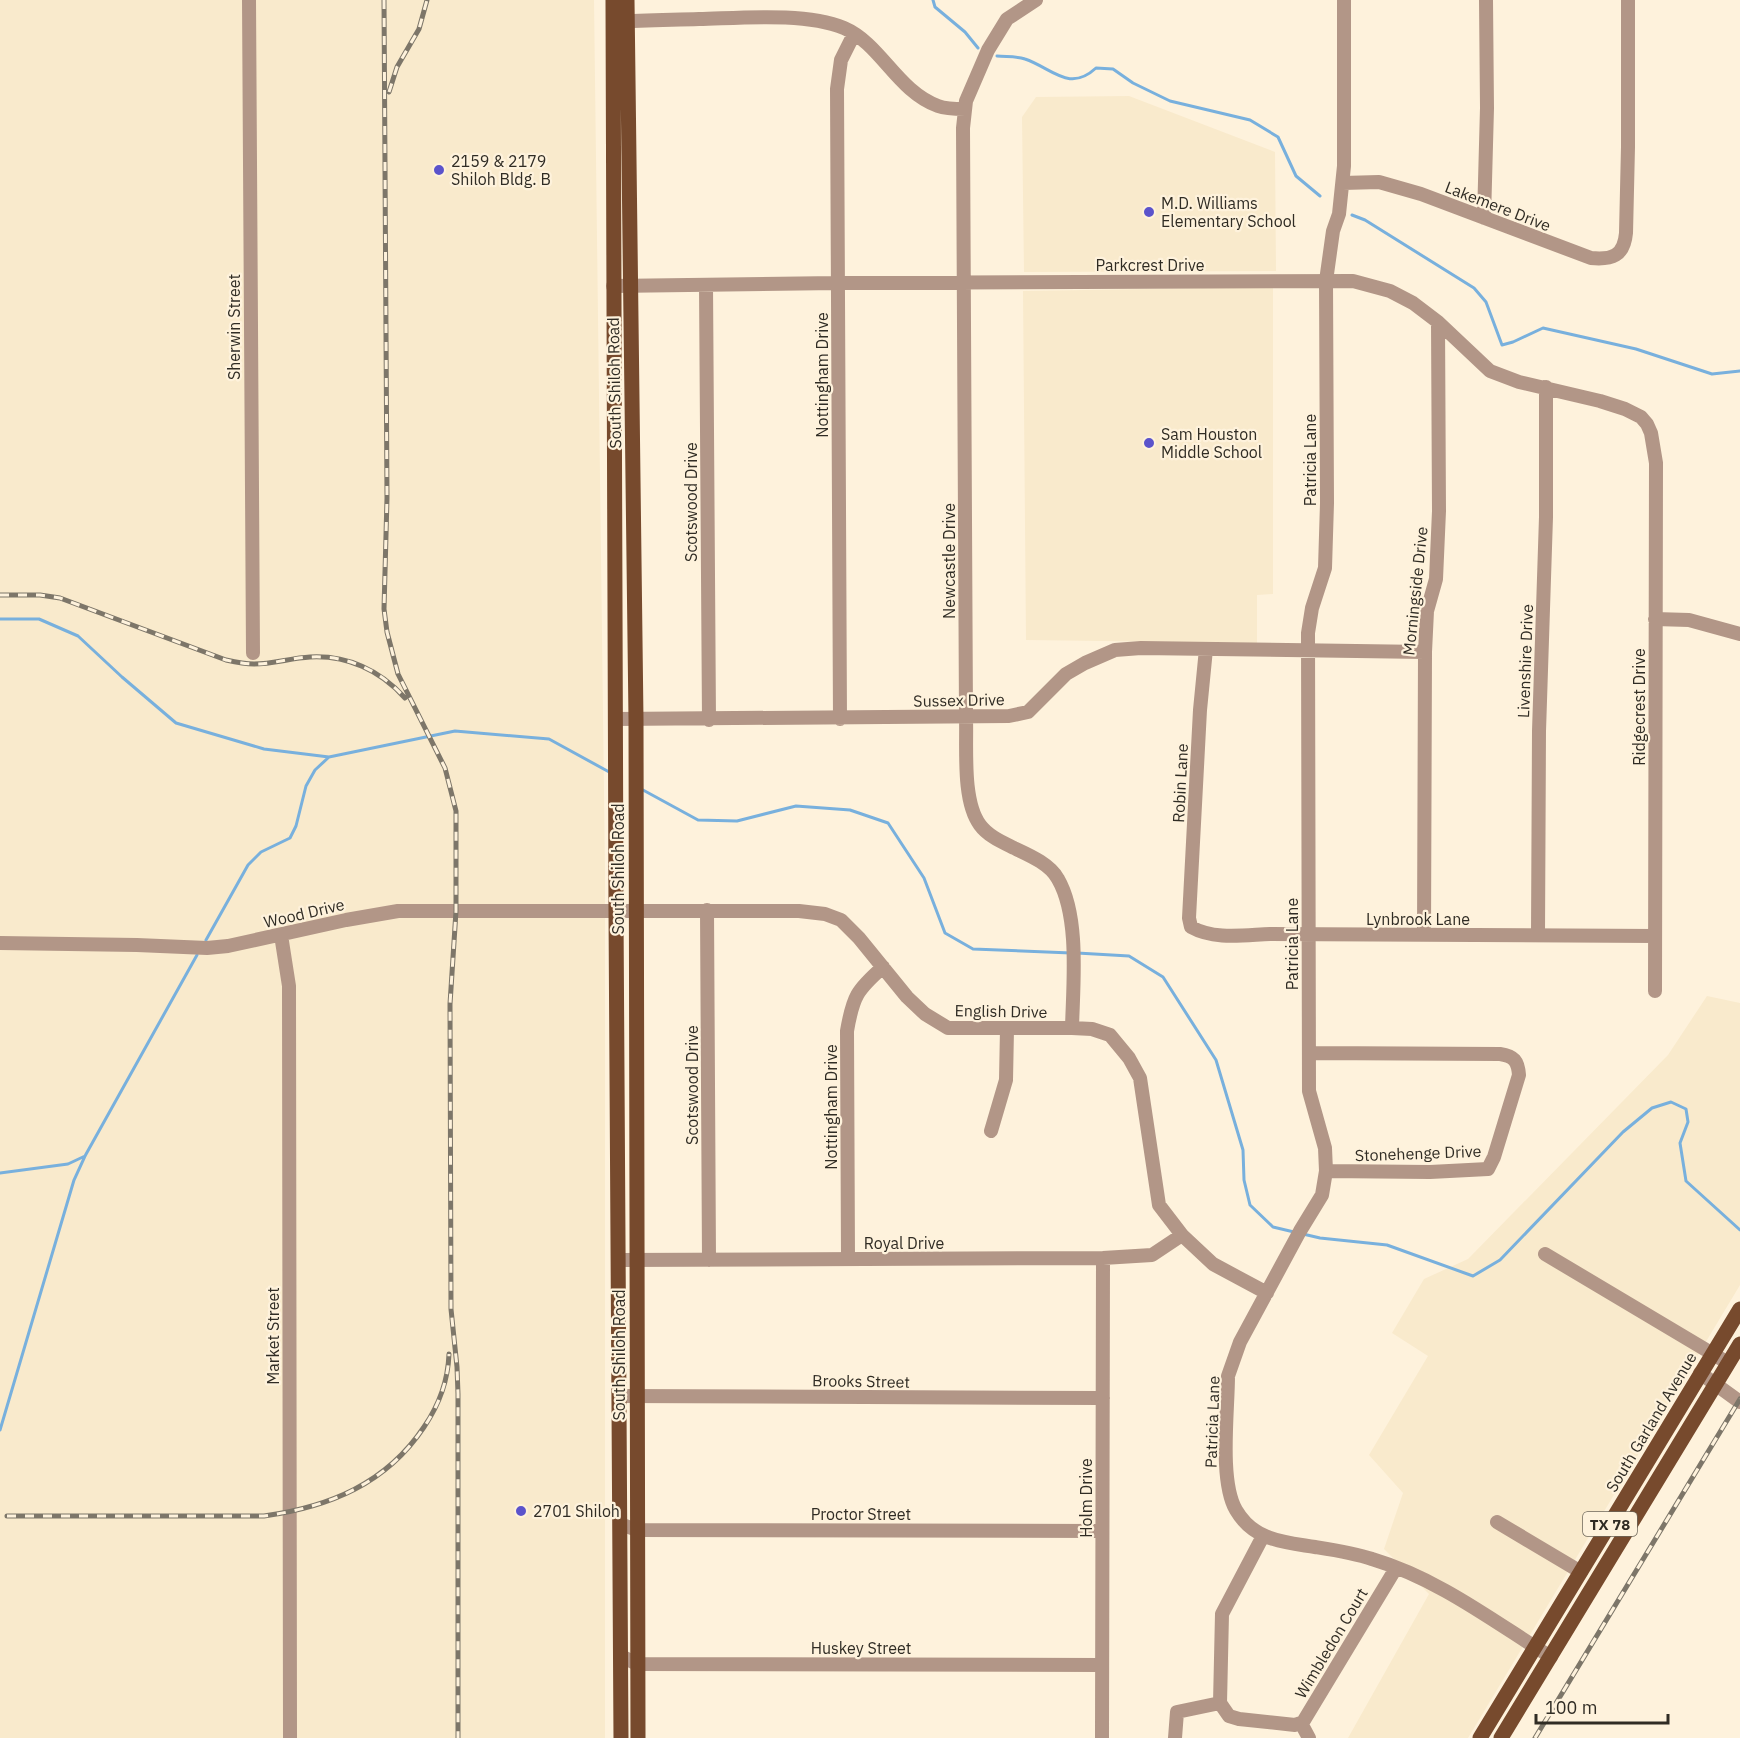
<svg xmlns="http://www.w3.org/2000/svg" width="1740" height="1738" font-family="'IBM Plex Sans',sans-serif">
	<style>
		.built { fill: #f9eacc }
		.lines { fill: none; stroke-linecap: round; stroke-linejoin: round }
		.stream { stroke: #78b0dd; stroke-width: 3 }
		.minor { stroke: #b29687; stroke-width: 14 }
		.major { stroke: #774a2d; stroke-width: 15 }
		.rail-casing { stroke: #7d7669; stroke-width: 5 }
		.rail { stroke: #fef2dc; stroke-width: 3; stroke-dasharray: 9; stroke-linecap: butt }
		.poi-dot { fill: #5b53cb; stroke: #fef2dc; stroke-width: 2 }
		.labels { text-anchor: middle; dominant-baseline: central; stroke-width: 4.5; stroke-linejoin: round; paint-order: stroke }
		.shield { fill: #fef2dc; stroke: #6e675b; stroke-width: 1.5 }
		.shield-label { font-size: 15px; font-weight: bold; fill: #302c24 }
		.poi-label { font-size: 16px; fill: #302c24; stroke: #fef2dc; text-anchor: start }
		.street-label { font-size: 16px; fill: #302c24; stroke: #fef2dc }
	</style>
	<rect width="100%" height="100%" fill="#fef2dc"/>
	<path class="built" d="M0,0H594L605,872V1738H0Z
		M1129,96L1275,152L1276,271L1024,272L1022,117L1036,97Z
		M1273,287V594L1257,595V643L1026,640L1023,291Z
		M1707,996L1740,1003V1285L1468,1738H1348L1429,1594L1384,1549L1403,1493L1369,1455L1428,1356L1392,1333L1424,1279L1468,1259L1668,1055Z"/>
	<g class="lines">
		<path class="stream" d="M933,0L935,7L965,32L978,48
			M997,56C1006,57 1017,56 1025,59C1052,68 1069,93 1096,68L1113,69L1133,83L1170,101L1250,120L1278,137L1296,176L1320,196
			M1352,215L1365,220L1474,288L1486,302L1502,345L1513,342L1543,328L1636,349L1712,374L1740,371
			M0,619H39L78,636L122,677L176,723L264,749L329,757L455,731L549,739L611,773
			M643,790L698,820L737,821L796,806L850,810L888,823L924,878L945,933L973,949L1071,953
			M206,940L248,865L261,852L290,838L296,826L306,786L315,770L329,757
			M1077,953L1129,956L1163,977L1216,1060L1243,1150L1244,1180L1250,1205L1273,1227L1294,1232
			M0,1173L68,1164L85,1156
			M1303,1234L1320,1238L1387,1245L1473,1276L1500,1260L1623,1132L1652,1108L1671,1102L1686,1109L1688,1122L1680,1143L1686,1181L1740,1230
			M0,1430L74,1180L85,1156L197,955"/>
		<path class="minor" d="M249,0L253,653
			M1036,0L1007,19L988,50L966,101L963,128L966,717C967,748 962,801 980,825C988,836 1002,842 1014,848C1029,855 1050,864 1058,879C1080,917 1073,985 1072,1028
			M1344,0V166L1339,214L1333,231L1326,281L1327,503L1325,568L1312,608L1308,633L1309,1091L1325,1148L1326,1171L1322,1195L1300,1231L1240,1342L1228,1376C1228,1411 1219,1481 1236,1510C1254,1541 1284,1542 1315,1547C1334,1550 1354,1553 1372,1559C1439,1579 1493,1621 1551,1657
			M617,22C644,20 671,20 699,19C741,18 805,12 844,28C881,44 897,91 938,106C946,109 956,109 965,109
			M1343,183L1379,182L1421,194L1591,258C1612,260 1624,256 1626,233L1628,147V0
			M1484,218L1487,108L1486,0
			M706,285L709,720
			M613,286L837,283L1353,281L1390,291L1413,303L1438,322L1490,371L1519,382L1600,401L1625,409L1641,417L1647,424L1651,433L1656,463L1655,991
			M1655,619L1689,620L1740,634
			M1206,649L1200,710L1189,918L1191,927C1214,940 1244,935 1270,934L1655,936
			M616,719L1009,716L1028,712L1066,674L1085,663L1115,650L1141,648L1425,652
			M840,719L837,89L841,60L854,34
			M707,910L709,1260
			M281,935L289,986L290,1738
			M1424,935L1425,652L1427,611L1436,579L1439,511L1438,322
			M1538,935L1539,731L1546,517V387
			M0,943L137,945L207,948L228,946L346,920L398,911H799L825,914L841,920L859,938L907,997L925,1014L948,1028H1072L1092,1029L1110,1035L1129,1058L1140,1078L1159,1205L1182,1235L1213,1264L1267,1293
			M1309,1053L1500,1054C1514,1056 1518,1061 1519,1075L1494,1157L1488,1169L1430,1172L1326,1171
			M991,1131L1006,1080L1007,1029
			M1545,1254L1728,1363
			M848,1259L847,1031C853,996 857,990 883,967
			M619,1260L1103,1258L1152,1255L1182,1235
			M1700,1373L1740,1402
			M620,1396L1103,1398
			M1497,1522L1581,1572
			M620,1524L637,1530L1102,1531
			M1263,1536L1222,1614L1220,1703L1229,1716L1239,1719L1295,1725L1303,1722L1396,1568
			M621,1656L637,1664L1102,1665
			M1301,1723L1309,1738
			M1102,1738L1103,1258
			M1175,1738L1177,1712L1220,1703"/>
		<path class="major" d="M613,0L616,911L621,1738
			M627,0L636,719L638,1738
			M1480,1738L1740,1309
			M1501,1738L1740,1344"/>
		<defs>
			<path id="rail" d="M384,0L387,498L384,609L387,632L398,674L445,768L456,811V911L450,1004L451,1309L457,1367L458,1394V1738
				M389,92L397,67L419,29L427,0
				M0,595H40L60,598L226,660C235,662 245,664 254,664C273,664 291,658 310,657C347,655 380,670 405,698
				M7,1516H264C329,1507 386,1484 424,1427C439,1405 448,1381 449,1354
				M1535,1738L1740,1399"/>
		</defs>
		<use href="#rail" class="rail-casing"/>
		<use href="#rail" class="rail"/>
	</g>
	<g class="poi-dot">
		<circle cx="439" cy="170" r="6"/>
		<circle cx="1149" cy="212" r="6"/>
		<circle cx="1149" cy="443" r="6"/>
		<circle cx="521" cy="1511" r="6"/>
	</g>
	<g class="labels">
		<rect class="shield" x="1583" y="1512" width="54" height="24" rx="4.5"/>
		<g class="shield-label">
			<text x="1610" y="1524">TX 78</text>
		</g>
		<g class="poi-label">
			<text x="451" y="161">2159 &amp; 2179<tspan x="451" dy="18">Shiloh Bldg. B</tspan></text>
			<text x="1161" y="203">M.D. Williams<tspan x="1161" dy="18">Elementary School</tspan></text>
			<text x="1161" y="434">Sam Houston<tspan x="1161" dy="18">Middle School</tspan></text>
			<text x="533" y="1511">2701 Shiloh</text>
		</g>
		<g class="street-label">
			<text transform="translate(1498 206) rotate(21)">Lakemere Drive</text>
			<text x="1150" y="265">Parkcrest Drive</text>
			<text transform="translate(234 327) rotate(-90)">Sherwin Street</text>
			<text transform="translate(822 375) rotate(-90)">Nottingham Drive</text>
			<text transform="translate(614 383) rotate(-91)">South Shiloh Road</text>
			<text transform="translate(1310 460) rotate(-90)">Patricia Lane</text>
			<text transform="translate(691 502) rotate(-90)">Scotswood Drive</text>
			<text transform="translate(949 561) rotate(-90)">Newcastle Drive</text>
			<text transform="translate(1415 591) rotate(-84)">Morningside Drive</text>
			<text transform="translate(1525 661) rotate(-88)">Livenshire Drive</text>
			<text transform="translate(959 700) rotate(-1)">Sussex Drive</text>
			<text transform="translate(1639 707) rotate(-90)">Ridgecrest Drive</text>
			<text transform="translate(1180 783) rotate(-87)">Robin Lane</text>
			<text transform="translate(618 869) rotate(-90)">South Shiloh Road</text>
			<text transform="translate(304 913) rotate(-13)">Wood Drive</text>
			<text x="1418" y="919">Lynbrook Lane</text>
			<text transform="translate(1292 944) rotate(-90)">Patricia Lane</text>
			<text transform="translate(1001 1011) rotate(1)">English Drive</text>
			<text transform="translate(692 1085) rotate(-90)">Scotswood Drive</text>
			<text transform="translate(831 1107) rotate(-90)">Nottingham Drive</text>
			<text transform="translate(1418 1153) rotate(-2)">Stonehenge Drive</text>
			<text x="904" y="1243">Royal Drive</text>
			<text transform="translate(273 1336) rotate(-90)">Market Street</text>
			<text transform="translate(619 1355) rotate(-90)">South Shiloh Road</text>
			<text transform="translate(861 1381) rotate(1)">Brooks Street</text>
			<text transform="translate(1212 1422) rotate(-88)">Patricia Lane</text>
			<text transform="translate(1651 1422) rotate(-59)">South Garland Avenue</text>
			<text transform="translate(1086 1498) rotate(-90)">Holm Drive</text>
			<text x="861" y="1514">Proctor Street</text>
			<text transform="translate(1331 1643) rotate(-59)">Wimbledon Court</text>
			<text x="861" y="1648">Huskey Street</text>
		</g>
	</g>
	<path d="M1536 1714v9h132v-9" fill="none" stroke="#302c24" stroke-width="3"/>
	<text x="1545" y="1714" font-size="18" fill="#302c24" stroke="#fef2dc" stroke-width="4.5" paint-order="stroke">100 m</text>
</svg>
